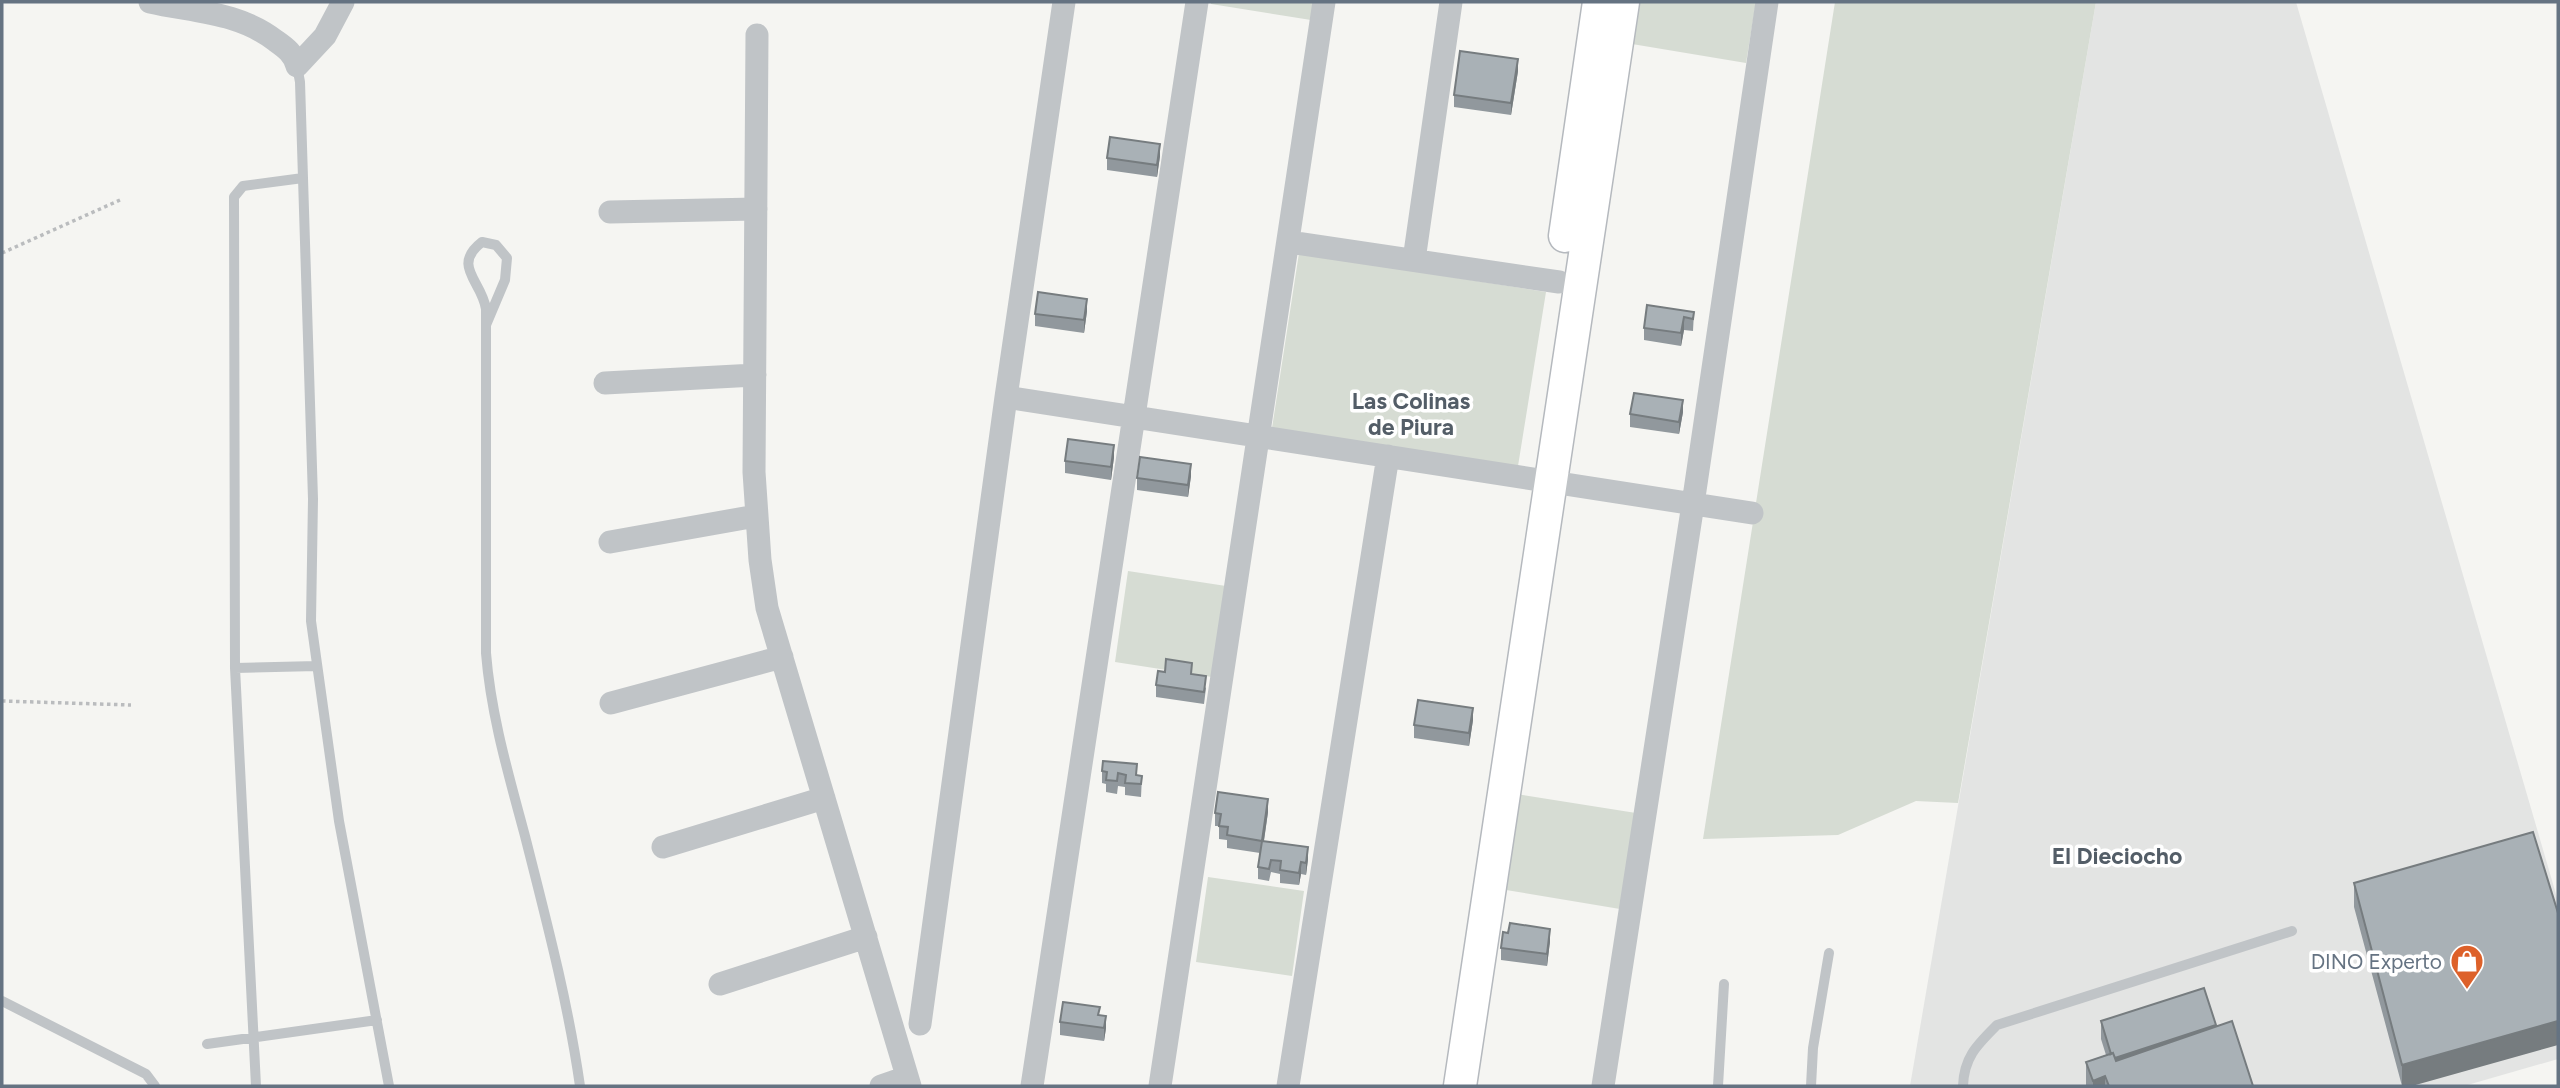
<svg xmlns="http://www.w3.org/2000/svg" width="2560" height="1088" font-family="Figtree,sans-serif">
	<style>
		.built { fill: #e3e4e3 }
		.green { fill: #d6dcd3 }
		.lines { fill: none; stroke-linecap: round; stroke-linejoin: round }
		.secondary-casing { stroke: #b5b9be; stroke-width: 35 }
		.path { stroke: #babcbe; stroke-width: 3.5; stroke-dasharray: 3.5 3.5; stroke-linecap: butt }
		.lane { stroke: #c0c4c7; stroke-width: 10 }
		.street { stroke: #c0c4c7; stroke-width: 23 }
		.secondary { stroke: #fff; stroke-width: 32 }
		.wall { fill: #91989d }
		.shaded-wall { fill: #767c7f }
		.building { fill: #a9b1b6; stroke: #767c7f; stroke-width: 2 }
		.labels { text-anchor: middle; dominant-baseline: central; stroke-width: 7; stroke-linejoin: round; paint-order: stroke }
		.poi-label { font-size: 21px; fill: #657382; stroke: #fff; text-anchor: end }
		.neighbourhood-label { font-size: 23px; font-weight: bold; fill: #535d67; stroke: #fff }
	</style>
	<rect width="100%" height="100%" fill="#f5f5f2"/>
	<path class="built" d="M2096,2H2296L2558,901V1059L2464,1086H1910Z"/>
	<path class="green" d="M1211,2H1314L1311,20L1211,4Z
		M1633,2H1756L1746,63L1626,43Z
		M1835,2H2096L1958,803L1916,801L1838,835L1703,839Z
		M1299,253L1546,292L1518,466L1272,428Z
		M1128,571L1226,586L1212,677L1115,662Z
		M1516,794L1636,813L1620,909L1500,889Z
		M1208,877L1304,891L1292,976L1196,962Z"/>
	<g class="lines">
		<defs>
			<path id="secondary" d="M1565,236L1599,2
				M1460,1086L1623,2"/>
		</defs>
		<use href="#secondary" class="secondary-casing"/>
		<path class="path" d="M2,253L120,200
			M2,701L131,705"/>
		<path class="lane" d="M297,66L300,82L313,499L311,621L339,821L389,1086
			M486,325L505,280L507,258L496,245L482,242C451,266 482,281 486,309V653C491,716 509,776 525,836C546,919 568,1002 580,1086
			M235,668L317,666
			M2,1001L146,1074L155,1086
			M207,1044L377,1020
			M256,1086L235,668L234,197L243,186L303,178
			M1718,1086L1724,984
			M1811,1086L1813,1048L1829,953
			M1963,1086C1964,1057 1977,1045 1997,1025L2292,931"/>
		<path class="street" d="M150,2C194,12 239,12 276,41C286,48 294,54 297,66L325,36L343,2
			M757,35L754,472L760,560L767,608L910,1086
			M610,212L756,209
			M1289,242L1559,282
			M1414,260L1451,2
			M605,383L755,375
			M1006,397L1752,513
			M610,542L756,516
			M611,703L782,657
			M663,847L824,798
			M720,984L866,937
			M920,1024L1006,397L1064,2
			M881,1086L907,1077
			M1032,1086L1197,2
			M1160,1086L1324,2
			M1288,1086L1388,456
			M1603,1086L1693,504L1767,2"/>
		<use href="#secondary" class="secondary"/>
	</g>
	<path class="wall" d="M1518,71L1511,115L1454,107V95Z
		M1160,156L1157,177L1107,170V158Z
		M1087,311L1084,333L1035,326V314Z
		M1694,312L1693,331L1684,330L1681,346L1644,340V328Z
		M1683,412L1679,434L1630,427V414Z
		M1114,457L1111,480L1065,473V461Z
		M1191,476L1188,497L1137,490V478Z
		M1192,674L1206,688L1204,704L1156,697V685Z
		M1473,720L1469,746L1414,738V725Z
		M1102,771L1142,776L1141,797L1125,795V787L1118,786L1117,794L1106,792V784L1102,783Z
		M1268,812L1264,841L1308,859L1306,875L1301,874L1299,885L1280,883V874L1271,872L1269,881L1258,879V867L1260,853L1227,848V840L1219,839V826H1215V813Z
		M2354,883L2412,1086H2402L2354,907Z
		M1550,941L1547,966L1501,960V948Z
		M1100,1015L1106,1028L1104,1041L1060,1035V1022Z
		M2101,1021L2216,1027L2253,1086H2086V1062L2106,1055L2101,1039Z"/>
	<path class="shaded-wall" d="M1518,59V71L1511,115V103Z
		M1160,144V156L1157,177V165Z
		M1087,299V311L1084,333V320Z
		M1684,317V330L1681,346V333Z
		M1683,400V412L1679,434V422Z
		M1114,445V457L1111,480V467Z
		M1191,464V476L1188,497V485Z
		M1473,708V720L1469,746V733Z
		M1268,799V812L1262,853V841Z
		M1308,847V859L1306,875V863Z
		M1301,862V874L1299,885V873Z
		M1550,929V941L1547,966V954Z
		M1106,1016V1028L1104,1041V1028Z
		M2558,1021V1045L2412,1086H2402V1065Z
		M2216,1025V1044L2113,1077V1059Z
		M2105,1076V1086H2093V1081Z"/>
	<path class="building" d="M1460,51L1518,59L1511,103L1454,95Z
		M1110,137L1160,144L1157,165L1107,158Z
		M1038,292L1087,299L1084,320L1035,314Z
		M1647,305L1694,312L1693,319L1684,317L1681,333L1644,328Z
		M1634,393L1683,400L1679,422L1630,414Z
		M1068,439L1114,445L1111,467L1065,461Z
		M1140,457L1191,464L1188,485L1137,478Z
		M1166,659L1192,663L1191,674L1206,676L1204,692L1156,685L1158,671L1165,672Z
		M1418,700L1473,708L1469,733L1414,725Z
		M1103,761L1137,764L1136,775L1142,776L1141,784L1125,783L1126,775L1118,773L1117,781L1106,780L1107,772L1102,771Z
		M1218,792L1268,799L1262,841L1227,835L1228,827L1219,826L1221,814L1215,813Z
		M2533,832L2558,913V1021L2402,1065L2354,883Z
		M1262,841L1308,847L1306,863L1301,862L1299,873L1280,870L1281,861L1271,860L1269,869L1258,867Z
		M1510,923L1550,929L1547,954L1501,948L1503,932L1508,933Z
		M2204,988L2216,1025L2115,1058L2113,1053L2111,1054L2101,1021Z
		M1063,1002L1100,1007L1098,1015L1106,1016L1104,1028L1060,1022Z
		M2232,1021L2253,1086H2109L2105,1076L2093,1081L2086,1062L2113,1053L2116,1061Z"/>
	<defs>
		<symbol id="shop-pin" viewBox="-11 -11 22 30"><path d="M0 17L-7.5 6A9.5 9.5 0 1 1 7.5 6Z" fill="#dd612a" stroke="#fff"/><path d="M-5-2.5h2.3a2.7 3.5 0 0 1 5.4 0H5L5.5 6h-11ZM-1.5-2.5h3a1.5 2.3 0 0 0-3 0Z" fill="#fff"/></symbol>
	</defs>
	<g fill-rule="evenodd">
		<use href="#shop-pin" x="2448" y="942" width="38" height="52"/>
	</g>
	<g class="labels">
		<g class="poi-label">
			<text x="2442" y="961">DINO Experto</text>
		</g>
		<g class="neighbourhood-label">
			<text x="1411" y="401">Las Colinas<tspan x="1411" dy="26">de Piura</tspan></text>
			<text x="2117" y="856">El Dieciocho</text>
		</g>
	</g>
	<rect width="2560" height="1088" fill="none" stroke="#657382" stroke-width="7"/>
</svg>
